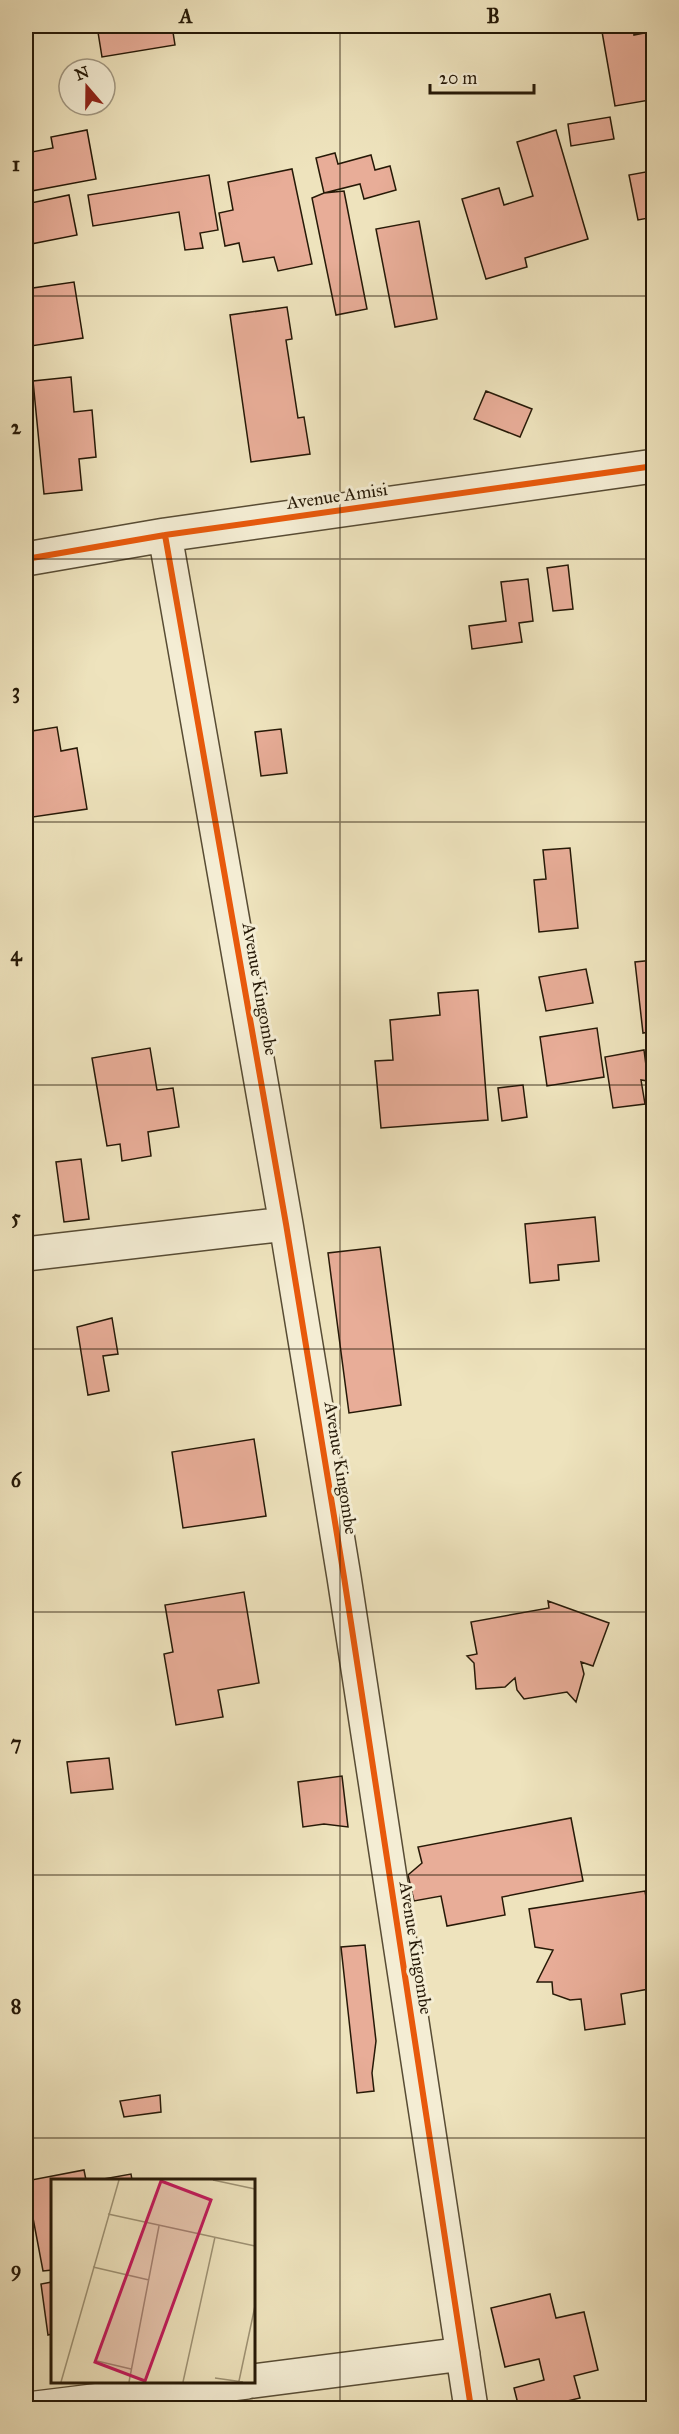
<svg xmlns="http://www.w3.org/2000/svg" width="679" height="2434" font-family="'IM FELL Great Primer',serif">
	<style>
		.building { fill: #e8ad98; stroke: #261907; stroke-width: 1.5 }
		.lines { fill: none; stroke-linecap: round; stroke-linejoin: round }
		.minor-casing { stroke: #584c34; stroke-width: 36 }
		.minor { stroke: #f4edd4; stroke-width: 33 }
		.cycleway-casing { stroke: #f4edd4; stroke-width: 10 }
		.cycleway { stroke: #e8590c; stroke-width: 6 }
		.grid { fill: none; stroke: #261907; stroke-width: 1.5; stroke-opacity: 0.55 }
		.labels { text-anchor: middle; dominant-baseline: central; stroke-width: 6; stroke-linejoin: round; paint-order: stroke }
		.street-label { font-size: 18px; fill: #261907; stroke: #f4edd4 }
		.inset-road { fill: none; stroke: #9e9274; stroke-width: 1.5 }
		.view { fill: #c2185b; fill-opacity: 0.15; stroke: #c2185b; stroke-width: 3 }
		.inset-edge { fill: none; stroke: #261907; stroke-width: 3 }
		.neatline { fill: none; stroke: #261907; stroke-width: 2 }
		.grid-label { font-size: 20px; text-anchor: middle; font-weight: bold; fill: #261907 }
	</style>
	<rect width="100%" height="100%" fill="#eee3bd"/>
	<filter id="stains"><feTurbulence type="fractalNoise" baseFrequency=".00333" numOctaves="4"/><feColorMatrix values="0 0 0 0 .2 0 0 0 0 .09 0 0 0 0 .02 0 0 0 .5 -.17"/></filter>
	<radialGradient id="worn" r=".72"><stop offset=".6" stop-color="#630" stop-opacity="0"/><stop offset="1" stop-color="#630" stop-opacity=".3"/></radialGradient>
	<path class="building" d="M97,26H172L175,45L102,57Z
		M256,26H278L256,29Z
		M601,26H633L634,35L654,31V88L648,89L650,100L615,106Z
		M610,117L614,139L571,146L568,124Z
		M87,130L96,179L26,192V153L53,148L51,137Z
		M556,130L588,239L525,258L527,267L486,279L462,199L499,188L504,205L533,196L517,142Z
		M335,153L338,164L371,155L375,170L390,166L396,190L364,199L360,184L324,193L316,158Z
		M292,169L312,264L278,271L274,257L243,262L239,243L225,246L219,213L233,210L228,182Z
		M651,171L654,184V217L638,220L629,175Z
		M209,175L218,230L200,233L203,248L185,250L179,212L93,226L88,195Z
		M344,191L367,309L336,315L312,198L324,193Z
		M69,195L77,235L26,245V204Z
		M419,221L437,319L395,327L376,229Z
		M74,282L83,338L31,346L26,308V289Z
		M287,307L292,339L286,340L298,418L304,417L310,454L251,462L230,315Z
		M71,377L74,412L92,410L96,457L79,459L82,490L44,494L33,381Z
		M486,391L532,409L520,437L474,419Z
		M568,565L573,609L553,611L547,568Z
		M528,579L533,621L519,623L522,642L472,649L469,626L506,621L501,582Z
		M57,727L61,751L77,748L87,809L26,818V732Z
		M281,729L287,773L261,776L255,732Z
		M570,848L578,928L539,932L534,880L546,879L543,850Z
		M654,960V1031L643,1033L635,962Z
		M586,969L593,1003L546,1011L539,977Z
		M478,990L488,1120L381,1128L375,1061L393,1060L390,1020L440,1015L438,993Z
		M597,1028L604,1077L547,1086L540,1037Z
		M150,1048L157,1090L173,1088L179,1127L148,1132L151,1156L122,1161L120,1144L107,1146L92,1058Z
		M644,1050L648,1081L641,1080L645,1104L613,1108L605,1057Z
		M523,1085L527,1117L502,1121L498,1088Z
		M81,1159L89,1219L64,1222L56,1162Z
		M595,1217L599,1261L558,1265L559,1280L530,1283L525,1224Z
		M380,1247L401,1405L349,1413L328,1253Z
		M112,1318L118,1354L103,1356L109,1391L88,1395L77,1327Z
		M26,1353H28L30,1376L26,1377Z
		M654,1370V1403L648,1371Z
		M254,1439L266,1516L183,1528L172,1452Z
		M244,1592L259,1683L218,1690L223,1717L176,1725L164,1654L173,1652L165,1605Z
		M548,1601L609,1623L593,1666L581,1662L584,1674L576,1702L567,1692L524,1699L517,1690L515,1678L505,1687L476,1689L474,1663L467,1656L477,1654L471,1622L549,1608Z
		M109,1758L113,1789L71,1793L67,1762Z
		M342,1776L348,1827L324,1824L303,1827L298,1782Z
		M571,1818L583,1881L502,1897L505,1915L447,1926L441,1896L414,1901L408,1875L422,1863L418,1847Z
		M645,1891L654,1946V1988L621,1994L625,2024L585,2030L581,1999L570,2000L553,1994L552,1982H537L553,1950L535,1947L529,1909Z
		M365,1945L376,2041L372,2073L374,2091L357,2093L341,1947Z
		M160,2095L161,2112L124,2117L120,2101Z
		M84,2170L86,2180H52V2270L43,2271L26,2181Z
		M131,2174L132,2180H98Z
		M52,2282V2334L48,2335L41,2284Z
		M550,2294L556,2318L584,2312L598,2370L574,2376L580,2398L538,2408H519L514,2388L544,2380L539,2359L505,2367L491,2308Z"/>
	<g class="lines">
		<defs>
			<path id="minor" d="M165,535L286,1224L344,1577L471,2408
				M26,559L165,535L654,466
				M26,1254L286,1224
				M254,2381L463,2354
				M36,2408L247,2382"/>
		</defs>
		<use href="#minor" class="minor-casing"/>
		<use href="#minor" class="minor"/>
		<defs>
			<path id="cycleway" d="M165,535L286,1224L344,1577L471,2408
				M26,559L165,535L654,466"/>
		</defs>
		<use href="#cycleway" class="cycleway-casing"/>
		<use href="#cycleway" class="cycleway"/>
	</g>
	<path class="grid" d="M340,26V2408M26,296H654M26,559H654M26,822H654M26,1085H654M26,1349H654M26,1612H654M26,1875H654M26,2138H654"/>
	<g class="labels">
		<g class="street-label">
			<text transform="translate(337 496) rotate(-8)">Avenue Amisi</text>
			<text transform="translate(260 989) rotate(80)">Avenue Kingombe</text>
			<text transform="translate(341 1468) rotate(81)">Avenue Kingombe</text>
			<text transform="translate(416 1948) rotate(81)">Avenue Kingombe</text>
		</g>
	</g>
	<g transform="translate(51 2179)">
		<rect width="204" height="204" fill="#eee3bd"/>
		<path class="inset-road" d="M162,1L204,10M57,35L204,67M42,88L98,101M46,182L80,190M164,199L192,203M188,202L204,127M10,203L68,1M78,203L108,47M132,203L164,58"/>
		<path class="view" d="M110,2L160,21L94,202L44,183Z"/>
		<rect width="204" height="204" class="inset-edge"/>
	</g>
	<rect width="679" height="2434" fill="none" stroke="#eee3bd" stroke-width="66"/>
	<g transform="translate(87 87) rotate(340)"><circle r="28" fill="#f4edd4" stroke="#a29882" stroke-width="1.5"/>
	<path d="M0-4.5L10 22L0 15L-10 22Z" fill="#8f2418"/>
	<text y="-9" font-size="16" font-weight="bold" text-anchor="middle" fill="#261907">N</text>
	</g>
	<path d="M430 84v9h104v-9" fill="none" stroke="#261907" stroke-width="3"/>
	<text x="439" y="84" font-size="18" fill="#261907" stroke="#f4edd4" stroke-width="4.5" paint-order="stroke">20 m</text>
	<rect x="33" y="33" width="613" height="2368" class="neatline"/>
	<g class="grid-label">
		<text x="186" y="23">A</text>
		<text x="493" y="23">B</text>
		<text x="16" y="171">1</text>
		<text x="16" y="434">2</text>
		<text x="16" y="698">3</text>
		<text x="16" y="961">4</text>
		<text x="16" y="1224">5</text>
		<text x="16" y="1487">6</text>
		<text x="16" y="1750">7</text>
		<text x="16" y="2013">8</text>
		<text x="16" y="2276">9</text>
	</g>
	<rect width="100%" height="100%" filter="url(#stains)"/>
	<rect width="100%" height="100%" fill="url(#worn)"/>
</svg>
